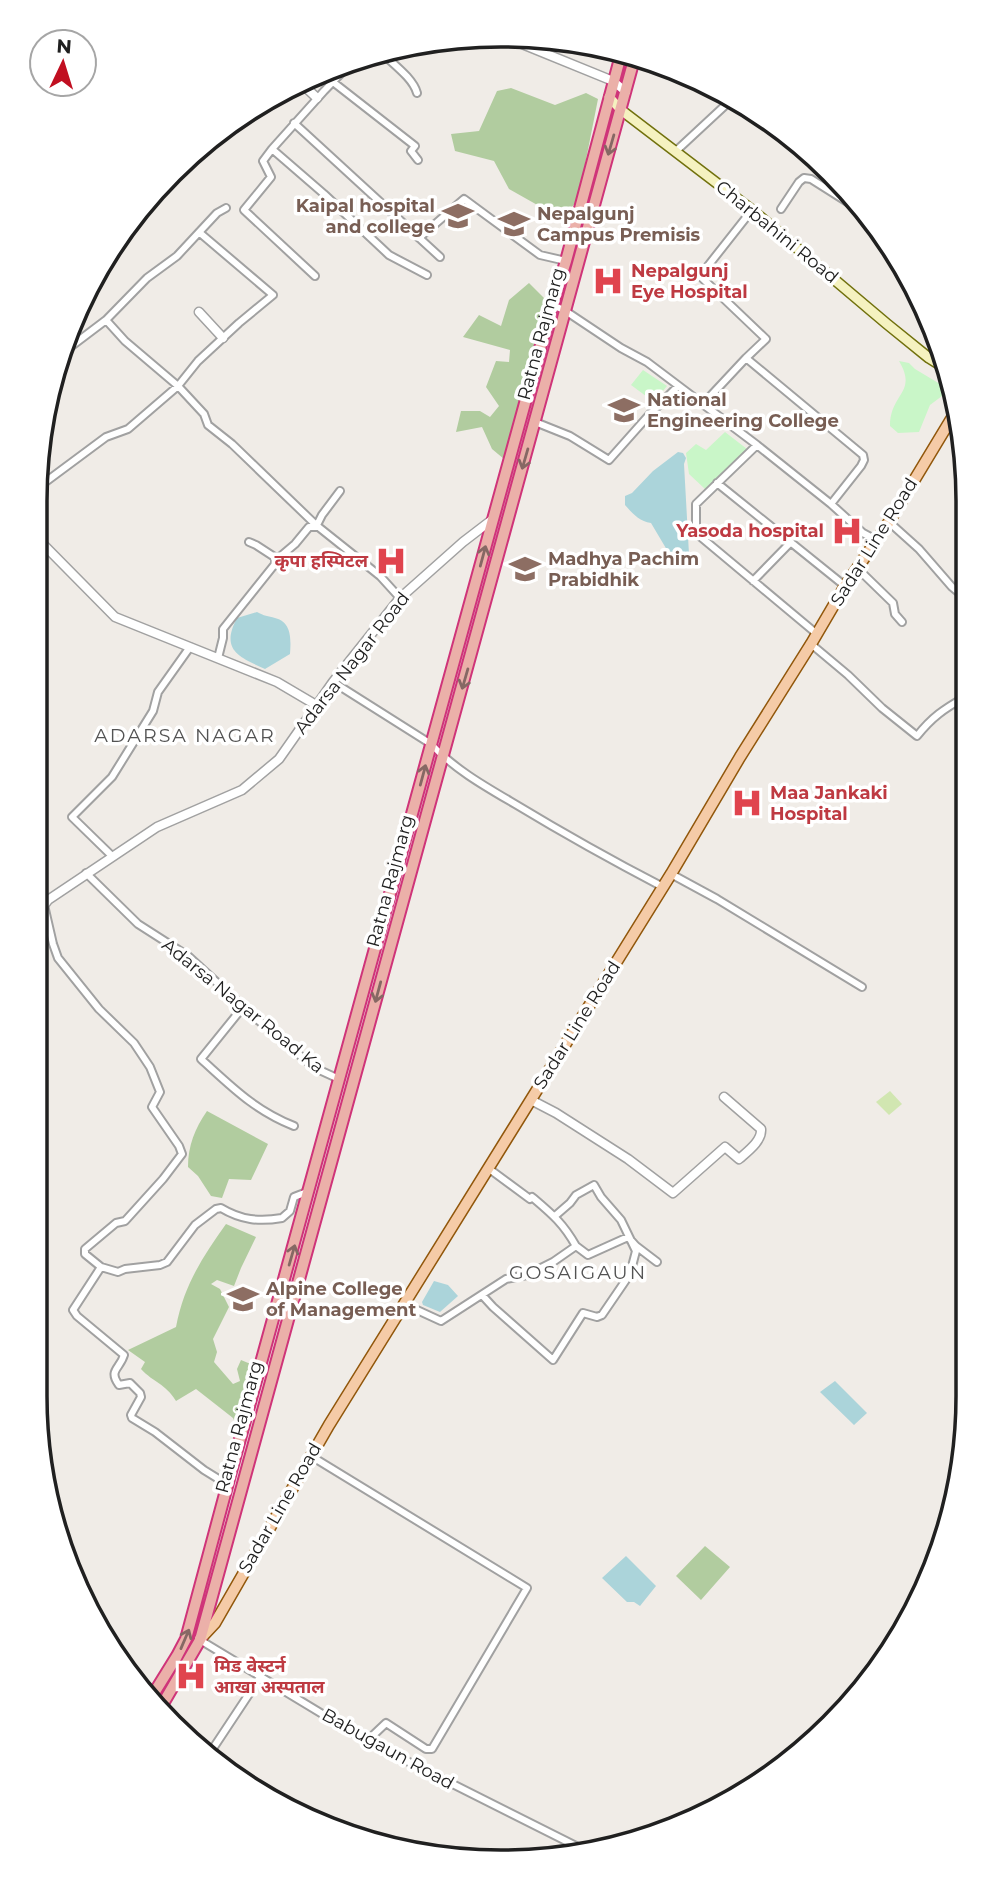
<svg xmlns="http://www.w3.org/2000/svg" width="1003" height="1897" font-family="Montserrat,'Noto Sans Devanagari',sans-serif">
	<style>
		.grass { fill: #d1e6b1 }
		.forest { fill: #b1cc9f }
		.park { fill: #c9f6c8 }
		.water { fill: #abd4da }
		.lines { fill: none; stroke-linecap: round; stroke-linejoin: round }
		.minor-casing { stroke: #a1a1a1; stroke-width: 10 }
		.tertiary-casing { stroke: #a1a1a1; stroke-width: 11 }
		.secondary-casing { stroke: #71710d; stroke-width: 12 }
		.primary-casing { stroke: #91570b; stroke-width: 13 }
		.trunk-casing { stroke: #cf3479; stroke-width: 14 }
		.minor { stroke: #fff; stroke-width: 6 }
		.tertiary { stroke: #fff; stroke-width: 8 }
		.secondary { stroke: #f5f2c0; stroke-width: 9 }
		.primary { stroke: #f5cba7; stroke-width: 10 }
		.trunk { stroke: #ebb0a9; stroke-width: 10 }
		.oneway { stroke: #866864 }
		.labels { text-anchor: middle; dominant-baseline: central; stroke-width: 7; stroke-linejoin: round; paint-order: stroke }
		.education-label { font-size: 18px; font-weight: bold; fill: #785e54; stroke: #fff; text-anchor: start }
		.street-label { font-size: 18px; fill: #202020; stroke: #fff }
		.health-label { font-size: 18px; font-weight: bold; fill: #be3a42; stroke: #fff; text-anchor: start }
		.neighbourhood-label { font-size: 19px; letter-spacing: 2px; fill: #535353; stroke: #fff }
		.rim { fill: none; stroke: #202020; stroke-width: 3.5 }
	</style>
	<rect width="100%" height="100%" fill="#f0ece7"/>
	<path class="grass" d="M890,1091L902,1104L889,1115L876,1102Z"/>
	<path class="forest" d="M511,88L555,105L586,93L598,99L578,200L571,208L555,207L548,211L509,189L494,161L455,151L451,134L479,131L497,91Z
		M529,283L550,304L504,459L492,449L482,427L456,432L461,411H480L490,417L499,406L486,387L496,361L509,362L510,350L463,337L479,315L501,326L509,300Z
		M207,1111L268,1144L251,1180L229,1179L222,1198L211,1196L198,1176L188,1167C188,1146 195,1128 207,1111Z
		M226,1224L256,1237L241,1268L234,1286L217,1280L211,1284L220,1289L229,1307L213,1339L217,1352L214,1362L233,1384L240,1381L237,1369L241,1360L258,1367L239,1431L233,1418L196,1389L176,1401C165,1383 154,1383 141,1369L145,1362L128,1350L176,1327C184,1285 202,1258 226,1224Z
		M705,1546L730,1567L701,1600L676,1576Z"/>
	<path class="park" d="M899,361L909,363L915,369L950,390L930,405L919,432L898,433L890,426C890,393 918,393 899,361Z
		M643,370L667,386L654,402L631,385Z
		M725,432L747,449L705,489L689,474L686,453L696,444L706,450Z"/>
	<path class="water" d="M678,452L683,453L686,458L684,464L689,554L688,562L685,564L667,550L651,523C639,521 633,514 625,505V496L632,493L653,471Z
		M257,612C264,616 268,616 275,618C292,622 291,640 290,654L265,669C239,657 220,650 237,618Z
		M434,1281L448,1285L458,1296L440,1312L423,1305L422,1302Z
		M835,1381L867,1413L854,1425L820,1392Z
		M626,1556L656,1586L640,1606L634,1602H627L602,1578Z"/>
	<g class="lines">
		<defs>
			<path id="minor" d="M382,53C393,64 413,78 417,93
				M365,57L348,66L324,91L272,149L324,194L389,255L427,275
				M333,82L415,146L411,151L418,160
				M294,123L440,257
				M272,149L263,161L271,177L244,210L315,276
				M676,151L732,99
				M226,208L217,213L177,256L147,278L106,320L125,341L178,386L204,414L208,425L232,444L316,525L380,576L400,598
				M781,209L799,182L804,178L811,179L871,217
				M419,238L464,199L540,255L566,261
				M552,305L564,310L621,348L647,362L757,445L831,504L863,533L876,540
				M61,354L106,320
				M746,358L766,339L700,276L752,210
				M703,404L746,358L863,455L864,460L861,466L831,504
				M535,422L570,436L609,460L649,415L678,386
				M757,445L696,504V533L817,634
				M717,483L845,586
				M36,489L106,437L128,429L178,386L198,361L239,323L273,295L200,233
				M889,522L919,549L952,587L964,597
				M275,561L295,544L309,527H316L322,515L340,491
				M857,568L893,603L895,614L902,622
				M753,581L791,542
				M811,644L848,675L882,708L917,736C932,717 944,709 965,697
				M218,658L223,638V629L275,564L276,558L256,545L249,542
				M333,682L431,744C454,769 486,787 515,804C563,833 613,861 663,887
				M112,856L72,817L112,777L153,711L158,692L190,647
				M86,873L138,924L188,956L259,1021L315,1068L339,1079
				M671,874L717,899L862,987
				M44,905L53,944L58,958L99,1009L134,1043L150,1067L160,1092L152,1107L179,1146L182,1154L163,1179L125,1221L116,1223L85,1249V1254L101,1267L73,1310L77,1316L124,1355C120,1369 108,1370 119,1385L130,1383L140,1393L141,1397L131,1415L132,1418L155,1432L204,1470L225,1483L228,1480
				M243,1007L201,1059C232,1087 254,1110 294,1126
				M576,1246L588,1255L628,1237L636,1246L657,1262
				M101,1267L118,1272L125,1269L160,1265L167,1262L195,1225L216,1209L221,1208C241,1220 259,1222 282,1218L290,1211L294,1197L307,1192
				M482,1295L493,1307L553,1360L583,1313L597,1317L602,1315L630,1274L636,1251L621,1220L601,1197L594,1185L576,1195L570,1203L555,1216
				M404,1304L441,1321L506,1279L527,1275L553,1262L576,1246C563,1223 552,1214 532,1197L530,1199L488,1168
				M311,1456L527,1588L432,1749H426L386,1723L367,1741
				M200,1640L367,1741L582,1849
				M210,1753L261,1676"/>
			<path id="tertiary" d="M505,37L613,81L626,92
				M301,83L317,98
				M126,226L136,219L138,211
				M199,312L223,338
				M36,537L115,617L277,682L316,705
				M36,916L48,900L157,827L242,790L279,759L333,682L400,598L463,542L493,519
				M531,1100L556,1113L628,1159L673,1193L725,1147L739,1159C748,1151 762,1141 761,1129L724,1097"/>
			<path id="secondary" d="M609,97L621,110L752,210L887,324L929,358L945,368"/>
			<path id="primary" d="M200,1639L215,1623L329,1425L671,874L740,757L811,644L845,586L889,522L956,411"/>
			<path id="trunk" d="M151,1698L177,1656L186,1639L229,1479L552,305L566,261L622,51
				M161,1707L200,1640L635,56"/>
		</defs>
		<use href="#minor" class="minor-casing"/>
		<use href="#tertiary" class="tertiary-casing"/>
		<use href="#secondary" class="secondary-casing"/>
		<use href="#primary" class="primary-casing"/>
		<use href="#trunk" class="trunk-casing"/>
		<use href="#minor" class="minor"/>
		<use href="#tertiary" class="tertiary"/>
		<use href="#secondary" class="secondary"/>
		<use href="#primary" class="primary"/>
		<use href="#trunk" class="trunk"/>
	</g>
	<defs><path id="oneway-shaft" d="M-6 0H5M1.5-3L5.5 0L1.5 3" fill="none" stroke-width="1.6" stroke-linecap="round" stroke-linejoin="round" transform="scale(1.75)"/></defs>
	<g class="oneway">
		<use href="#oneway-shaft" transform="translate(611 145) rotate(106)"/>
		<use href="#oneway-shaft" transform="translate(525 459) rotate(106)"/>
		<use href="#oneway-shaft" transform="translate(483 556) rotate(-75)"/>
		<use href="#oneway-shaft" transform="translate(465 679) rotate(106)"/>
		<use href="#oneway-shaft" transform="translate(423 775) rotate(-75)"/>
		<use href="#oneway-shaft" transform="translate(378 992) rotate(105)"/>
		<use href="#oneway-shaft" transform="translate(292 1255) rotate(-74)"/>
		<use href="#oneway-shaft" transform="translate(185 1639) rotate(-67)"/>
	</g>
	<defs>
		<symbol id="university-bare" viewBox="-9 -9 18 18"><path d="M0-5L7-2L0 1L-7-2ZM-4 1L0 2.5L4 1V4Q0 6-4 4Z" fill="#8d6e63" stroke="#fff" stroke-width="2.5" paint-order="stroke"/></symbol>
		<symbol id="hospital-bare" viewBox="-9 -9 18 18"><path d="M-5-5h3v3.5h4V-5h3V5h-3V1.5h-4V5h-3Z" fill="#e0444e" stroke="#fff" stroke-width="2.5" paint-order="stroke"/></symbol>
	</defs>
	<g fill-rule="evenodd">
		<use href="#university-bare" x="436" y="194" width="44" height="44"/>
		<use href="#university-bare" x="492" y="202" width="44" height="44"/>
		<use href="#hospital-bare" x="586" y="259" width="44" height="44"/>
		<use href="#university-bare" x="602" y="388" width="44" height="44"/>
		<use href="#hospital-bare" x="825" y="509" width="44" height="44"/>
		<use href="#hospital-bare" x="369" y="539" width="44" height="44"/>
		<use href="#university-bare" x="503" y="547" width="44" height="44"/>
		<use href="#hospital-bare" x="725" y="781" width="44" height="44"/>
		<use href="#university-bare" x="221" y="1277" width="44" height="44"/>
		<use href="#hospital-bare" x="169" y="1654" width="44" height="44"/>
	</g>
	<g class="labels">
		<g class="education-label">
			<text x="435" y="206" text-anchor="end">Kaipal hospital<tspan x="435" dy="21">and college</tspan></text>
			<text x="537" y="214">Nepalgunj<tspan x="537" dy="21">Campus Premisis</tspan></text>
			<text x="647" y="400">National<tspan x="647" dy="21">Engineering College</tspan></text>
			<text x="548" y="559">Madhya Pachim<tspan x="548" dy="21">Prabidhik</tspan></text>
			<text x="266" y="1289">Alpine College<tspan x="266" dy="21">of Management</tspan></text>
		</g>
		<g class="street-label">
			<text transform="translate(777 232) rotate(39)">Charbahini Road</text>
			<text transform="translate(541 334) rotate(-75)">Ratna Rajmarg</text>
			<text transform="translate(874 542) rotate(-58)">Sadar Line Road</text>
			<text transform="translate(352 663) rotate(-52)">Adarsa Nagar Road</text>
			<text transform="translate(390 881) rotate(-75)">Ratna Rajmarg</text>
			<text transform="translate(243 1006) rotate(39)">Adarsa Nagar Road Ka</text>
			<text transform="translate(577 1025) rotate(-58)">Sadar Line Road</text>
			<text transform="translate(239 1427) rotate(-75)">Ratna Rajmarg</text>
			<text transform="translate(280 1508) rotate(-60)">Sadar Line Road</text>
			<text transform="translate(388 1749) rotate(29)">Babugaun Road</text>
		</g>
		<g class="health-label">
			<text x="631" y="271">Nepalgunj<tspan x="631" dy="21">Eye Hospital</tspan></text>
			<text x="824" y="531" text-anchor="end">Yasoda hospital</text>
			<text x="368" y="561" text-anchor="end">कृपा हस्पिटल</text>
			<text x="770" y="793">Maa Jankaki<tspan x="770" dy="21">Hospital</tspan></text>
			<text x="214" y="1666">मिड वेस्टर्न<tspan x="214" dy="21">आखा अस्पताल</tspan></text>
		</g>
		<g class="neighbourhood-label">
			<text x="185" y="735">ADARSA NAGAR</text>
			<text x="578" y="1272">GOSAIGAUN</text>
		</g>
	</g>
	<path d="M0 0H1003V1897H0ZM501 47H502A454 454 0 0 1 956 501V1396A454 454 0 0 1 502 1850H501A454 454 0 0 1 47 1396V501A454 454 0 0 1 501 47Z" fill="#fff" fill-rule="evenodd"/>
	<path class="rim" d="M501 47H502A454 454 0 0 1 956 501V1396A454 454 0 0 1 502 1850H501A454 454 0 0 1 47 1396V501A454 454 0 0 1 501 47Z"/>
	<g transform="translate(63 63) rotate(4)"><circle r="33" fill="#ffffff" stroke="#a6a6a6" stroke-width="2"/>
	<path d="M0-5L12 26L0 18L-12 26Z" fill="#c10f21"/>
	<text y="-10" font-size="19" font-weight="bold" text-anchor="middle" fill="#202020">N</text>
	</g>
</svg>
